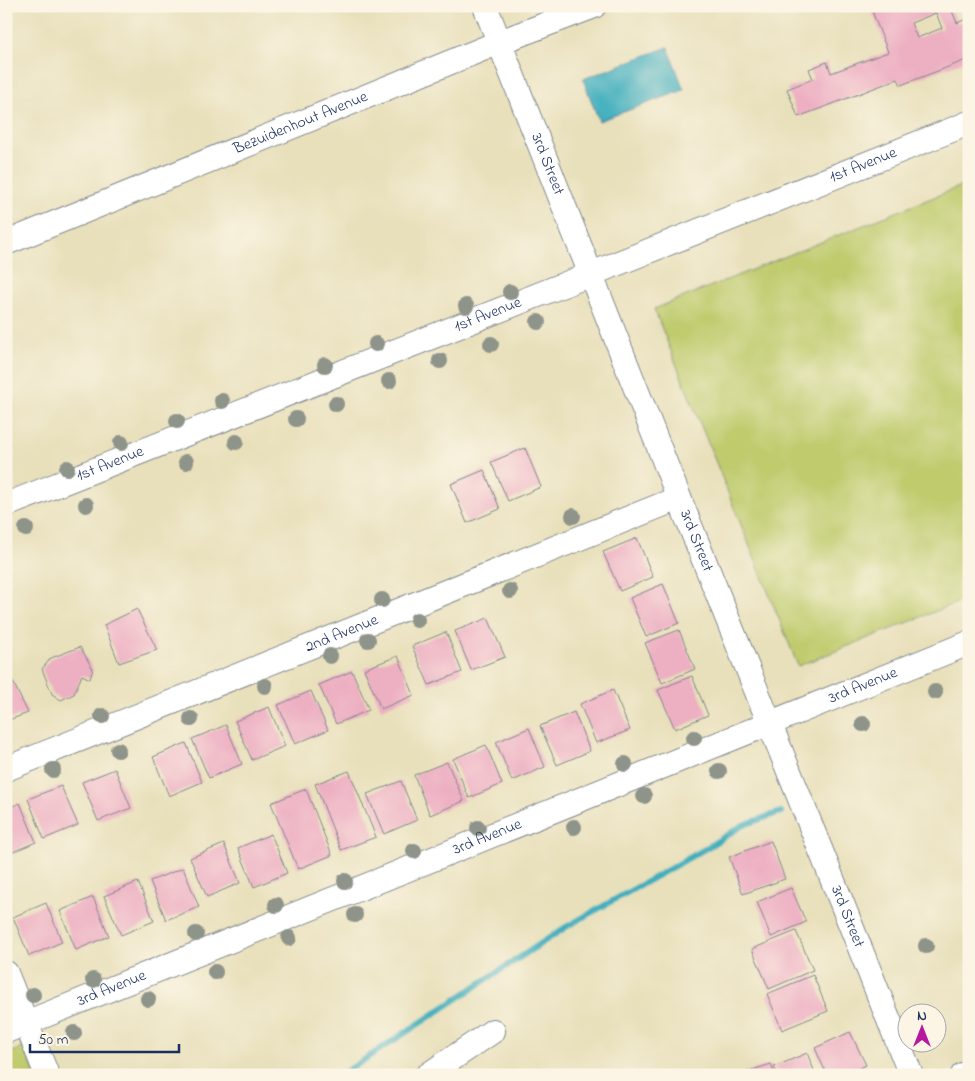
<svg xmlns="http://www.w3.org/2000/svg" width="975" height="1081" font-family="'Indie Flower',sans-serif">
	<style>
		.green { fill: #bfcb6d; stroke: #6d7d66 }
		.water { fill: #40aebe; stroke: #2e6e8e }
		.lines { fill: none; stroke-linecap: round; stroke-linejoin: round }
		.stream { stroke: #40aebe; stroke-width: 6 }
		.building { fill: #edafc2; fill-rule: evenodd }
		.minor-casing { stroke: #82888c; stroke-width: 26 }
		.minor { stroke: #fff; stroke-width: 24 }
		.tree { fill: #8e948a }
		.labels { text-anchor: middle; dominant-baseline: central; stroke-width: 5; stroke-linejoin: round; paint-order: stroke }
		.street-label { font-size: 16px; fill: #1b2f5e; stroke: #fcf5e5 }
	</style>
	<rect width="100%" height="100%" fill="#fcf5e5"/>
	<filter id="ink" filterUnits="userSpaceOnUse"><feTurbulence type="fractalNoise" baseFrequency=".02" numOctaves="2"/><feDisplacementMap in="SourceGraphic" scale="10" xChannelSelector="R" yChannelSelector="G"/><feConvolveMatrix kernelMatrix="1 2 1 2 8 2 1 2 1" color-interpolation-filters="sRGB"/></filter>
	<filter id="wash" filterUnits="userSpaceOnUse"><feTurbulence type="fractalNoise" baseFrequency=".0096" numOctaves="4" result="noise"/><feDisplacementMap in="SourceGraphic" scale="20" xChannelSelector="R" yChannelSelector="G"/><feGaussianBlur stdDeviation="1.12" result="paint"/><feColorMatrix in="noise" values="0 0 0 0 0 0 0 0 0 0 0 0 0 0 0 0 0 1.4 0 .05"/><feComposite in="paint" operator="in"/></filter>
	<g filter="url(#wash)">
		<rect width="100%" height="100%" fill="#e8e0bb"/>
		<path class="green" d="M969,183V598L798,666L654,309Z
			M25,1047L35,1075H6V1054Z"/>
		<path class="water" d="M668,47L684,90L599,121L583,79Z"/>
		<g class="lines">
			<path class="stream" d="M341,1075L566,927L703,850L743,825L781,812"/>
		</g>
		<g id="blocks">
			<path class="building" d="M870,6H950L957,23L969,18V59L901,85L898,79L798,117L787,89L813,79L809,69L827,62L831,73L888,52ZM936,13L942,28L917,38L911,23Z
				M525,448L541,487L508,501L491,462Z
				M484,470L500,509L467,523L451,484Z
				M637,538L653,577L620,591L603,552Z
				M663,584L679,623L646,637L630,598Z
				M137,609L157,650L119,663L104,625Z
				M488,618L505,657L471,670L455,631Z
				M679,630L695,669L662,683L645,643Z
				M446,632L462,672L429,685L412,646Z
				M80,647L93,669L90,679L82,675L74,694L61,700L52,694L42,669L51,658Z
				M398,656L414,695L381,709L364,669Z
				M352,671L369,710L336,724L319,685Z
				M692,676L708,715L675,729L658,690Z
				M12,680L28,713L6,721V682Z
				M613,690L630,730L596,743L580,704Z
				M311,691L328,730L295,744L278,705Z
				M269,707L285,746L252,760L235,721Z
				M574,712L590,751L557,765L540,726Z
				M226,725L242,764L209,778L192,739Z
				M529,728L545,767L512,781L496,742Z
				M186,743L202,782L169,796L153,757Z
				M486,745L502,784L469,798L453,759Z
				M447,762L464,801L430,815L414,775Z
				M115,769L131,808L98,821L82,782Z
				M349,771L376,837L341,850L315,784Z
				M401,781L417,820L384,834L367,794Z
				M61,786L78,825L44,839L28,799Z
				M306,789L332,855L298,869L271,803Z
				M20,803L36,842L6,855V809Z
				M271,834L287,873L254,887L238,848Z
				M771,841L785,879L743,894L729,857Z
				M224,844L240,883L207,897L190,858Z
				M183,868L199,907L166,920L150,881Z
				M138,882L154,921L121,935L104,896Z
				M791,888L806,922L771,937L757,902Z
				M93,897L109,936L76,950L60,911Z
				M46,903L62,942L29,956L13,917Z
				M796,931L813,970L769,989L752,949Z
				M813,975L828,1011L782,1030L767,994Z
				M850,1032L866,1065L844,1075H827L815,1048Z
				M807,1053L816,1075H778L774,1067Z
				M771,1064L775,1075H740V1074Z"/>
		</g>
	</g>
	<g filter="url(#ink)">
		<use href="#blocks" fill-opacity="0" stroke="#82888c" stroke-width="1"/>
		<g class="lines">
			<defs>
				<g id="minor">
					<path id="s1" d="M485,6L679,498L911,1075"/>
					<path id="s2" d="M6,243L500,42L594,6"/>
					<path id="s3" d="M6,505L591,274L969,123"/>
					<path id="s4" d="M6,769L679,498"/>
					<path d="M6,973L47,1075"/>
					<path id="s5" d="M6,1031L969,643"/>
					<path d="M428,1075L493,1031"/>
					<path d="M963,1075L969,1072"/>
				</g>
			</defs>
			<use href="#minor" class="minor-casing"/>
			<use href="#minor" class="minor"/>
		</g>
		<g class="tree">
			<circle cx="510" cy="292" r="8"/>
			<circle cx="466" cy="306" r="8"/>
			<circle cx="538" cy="322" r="8"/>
			<circle cx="376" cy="344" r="8"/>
			<circle cx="491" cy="344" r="8"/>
			<circle cx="440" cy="361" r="8"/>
			<circle cx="325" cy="365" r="8"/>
			<circle cx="389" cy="381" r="8"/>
			<circle cx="222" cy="401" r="8"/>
			<circle cx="336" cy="404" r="8"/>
			<circle cx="296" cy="419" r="8"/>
			<circle cx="177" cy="421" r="8"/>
			<circle cx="236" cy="442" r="8"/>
			<circle cx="121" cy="443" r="8"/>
			<circle cx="186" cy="462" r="8"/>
			<circle cx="67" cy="468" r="8"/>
			<circle cx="86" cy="505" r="8"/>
			<circle cx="573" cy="516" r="8"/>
			<circle cx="26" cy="529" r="8"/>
			<circle cx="510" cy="591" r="8"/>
			<circle cx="382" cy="600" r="8"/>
			<circle cx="417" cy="620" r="8"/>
			<circle cx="368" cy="640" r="8"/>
			<circle cx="330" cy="656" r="8"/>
			<circle cx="265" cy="686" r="8"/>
			<circle cx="935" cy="692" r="8"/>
			<circle cx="102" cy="716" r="8"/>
			<circle cx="191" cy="719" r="8"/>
			<circle cx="863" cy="724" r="8"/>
			<circle cx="694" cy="738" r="8"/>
			<circle cx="118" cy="750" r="8"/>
			<circle cx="625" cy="764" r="8"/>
			<circle cx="53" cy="770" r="8"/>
			<circle cx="719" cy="771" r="8"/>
			<circle cx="644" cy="796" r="8"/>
			<circle cx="574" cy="827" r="8"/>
			<circle cx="478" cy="828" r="8"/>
			<circle cx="414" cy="851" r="8"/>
			<circle cx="345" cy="881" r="8"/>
			<circle cx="276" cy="905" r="8"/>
			<circle cx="355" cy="915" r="8"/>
			<circle cx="196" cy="934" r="8"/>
			<circle cx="289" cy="938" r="8"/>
			<circle cx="926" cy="946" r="8"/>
			<circle cx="215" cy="972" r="8"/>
			<circle cx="93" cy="980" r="8"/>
			<circle cx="33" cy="995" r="8"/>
			<circle cx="148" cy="999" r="8"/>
			<circle cx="74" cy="1033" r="8"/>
		</g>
	</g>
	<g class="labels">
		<g class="street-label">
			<text stroke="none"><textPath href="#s2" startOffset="318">Bezuidenhout Avenue</textPath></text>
			<text stroke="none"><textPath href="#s1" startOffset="170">3rd Street</textPath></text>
			<text stroke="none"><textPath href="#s3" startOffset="922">1st Avenue</textPath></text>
			<text stroke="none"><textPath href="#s3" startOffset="518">1st Avenue</textPath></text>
			<text stroke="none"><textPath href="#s3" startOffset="112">1st Avenue</textPath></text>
			<text stroke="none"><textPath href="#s1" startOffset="575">3rd Street</textPath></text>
			<text stroke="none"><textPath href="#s4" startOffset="362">2nd Avenue</textPath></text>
			<text stroke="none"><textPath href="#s5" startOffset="924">3rd Avenue</textPath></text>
			<text stroke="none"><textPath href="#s5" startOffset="519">3rd Avenue</textPath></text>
			<text stroke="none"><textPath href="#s1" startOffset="980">3rd Street</textPath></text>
			<text stroke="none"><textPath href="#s5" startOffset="114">3rd Avenue</textPath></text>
		</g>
	</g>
	<rect width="975" height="1081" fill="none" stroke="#fcf5e5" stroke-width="25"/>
	<g transform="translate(922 1028)"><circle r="24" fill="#fcf5e5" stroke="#a2a6af"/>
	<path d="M0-4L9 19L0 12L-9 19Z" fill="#b5179e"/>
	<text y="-8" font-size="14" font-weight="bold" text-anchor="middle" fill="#1b2f5e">N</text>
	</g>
	<path d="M30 1044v8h149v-8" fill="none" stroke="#1b2f5e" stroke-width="2.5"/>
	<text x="38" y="1044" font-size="15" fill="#1b2f5e" stroke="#fcf5e5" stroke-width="4" paint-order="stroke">50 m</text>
</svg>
